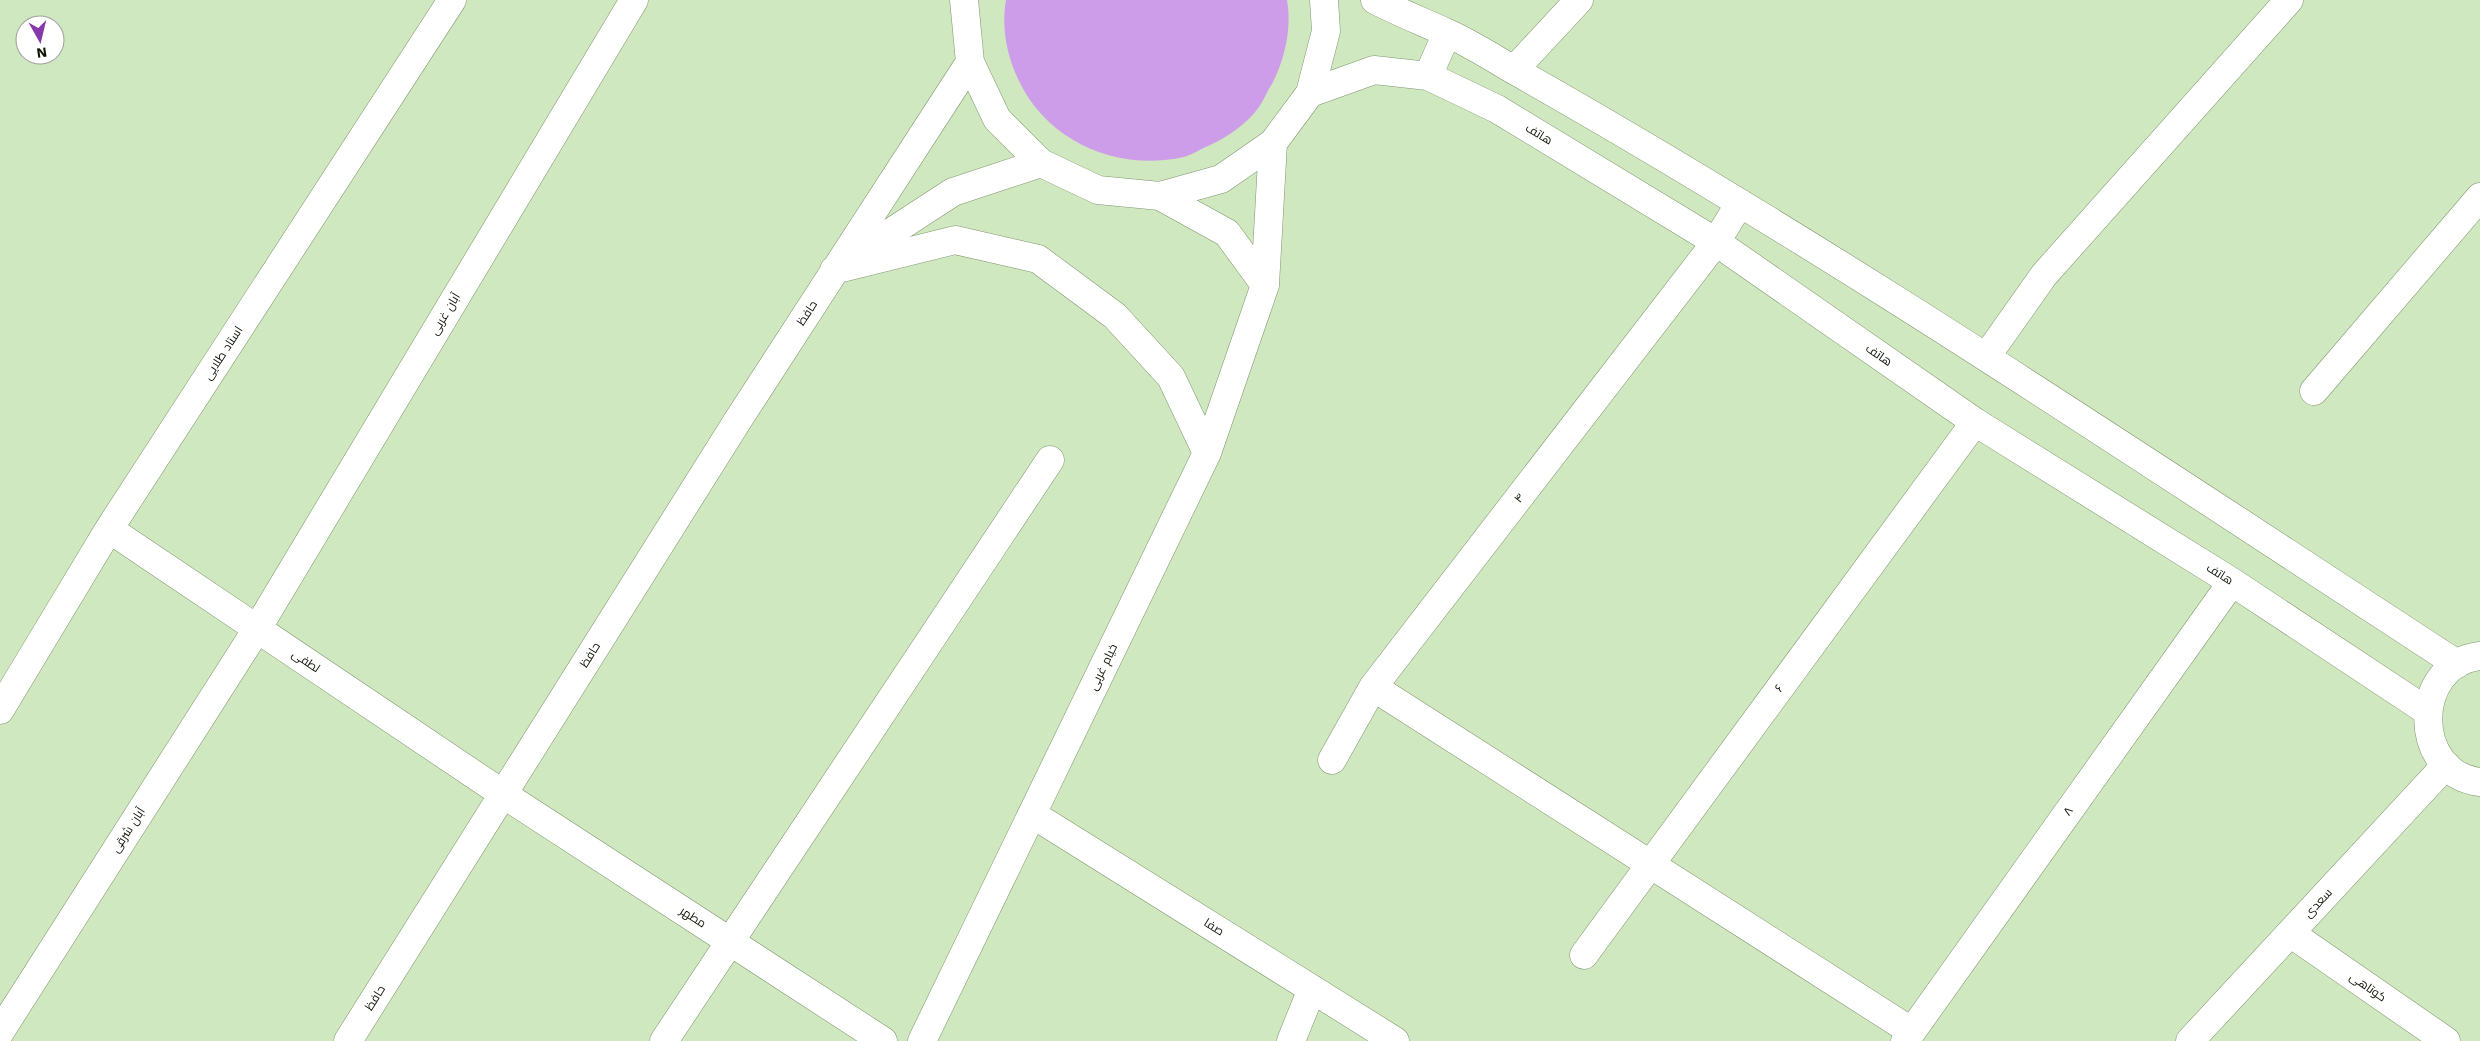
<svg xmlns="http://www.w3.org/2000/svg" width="2480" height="1041" font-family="'Work Sans',Cairo,sans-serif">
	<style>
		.green { fill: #ce9dea }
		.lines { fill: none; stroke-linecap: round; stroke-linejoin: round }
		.minor-casing { stroke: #7e956e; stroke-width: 29 }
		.minor { stroke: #fff; stroke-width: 28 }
		.labels { text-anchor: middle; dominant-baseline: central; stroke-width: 5; stroke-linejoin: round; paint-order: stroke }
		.street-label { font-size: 12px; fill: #0c1506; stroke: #fff }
	</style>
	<rect width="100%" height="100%" fill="#d0e8bf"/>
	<path class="green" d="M1006,0H1287C1292,28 1285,59 1272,84C1267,91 1264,100 1259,107C1247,124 1226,138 1208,146C1200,149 1192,155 1184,157C1118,172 1048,142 1019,81C1007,56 1001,28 1006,0Z"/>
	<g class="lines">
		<defs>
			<path id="minor" d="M964,0L970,62L997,119L1041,163L1098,190L1160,196L1221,179L1273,143L1310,93L1326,31L1324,0
				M1375,0C1398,12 1421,21 1445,32C1468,42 1490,56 1512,69C1836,252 2145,461 2457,664
				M1514,70L1579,0
				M1428,76L1447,33
				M1310,93L1374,70L1428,76L1497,109L1716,242L1975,422L2232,582L2427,711
				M1160,196L1227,233L1265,285
				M850,259L953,192L1041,163
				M834,270L955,240L1038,259L1115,316L1171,377L1207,453
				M1986,357L2044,275L2289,0
				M2314,391L2480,197
				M109,529L503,794L883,1041
				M2480,656C2411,664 2411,774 2480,782
				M1373,687L1911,1031
				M0,710L109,529L452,0
				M1332,760L1373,687L1716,242L1740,203
				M1032,814L1395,1041
				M2290,933L2446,1041
				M1584,955L1975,422
				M0,1032L257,629L634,0
				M348,1041L738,420L970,62
				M664,1041L1050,460
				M922,1041L1207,453L1265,285L1273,143
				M1291,1041L1312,989
				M1905,1041L2232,582
				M2190,1041L2446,765"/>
		</defs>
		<use href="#minor" class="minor-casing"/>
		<use href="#minor" class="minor"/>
	</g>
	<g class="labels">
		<g class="street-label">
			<text transform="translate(1539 134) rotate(31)">هاتف</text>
			<text transform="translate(807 313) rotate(-57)">حافظ</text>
			<text transform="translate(445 314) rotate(-59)">آبان غربی</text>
			<text transform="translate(223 353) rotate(-57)">استاد طلایی</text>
			<text transform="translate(1879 355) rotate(35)">هاتف</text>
			<text transform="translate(1519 498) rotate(-52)">۴</text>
			<text transform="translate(2220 574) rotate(32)">هاتف</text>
			<text transform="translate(590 655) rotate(-58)">حافظ</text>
			<text transform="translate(306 661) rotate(34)">لطفی</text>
			<text transform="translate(1103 667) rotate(-64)">خیام غربی</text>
			<text transform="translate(1779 688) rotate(-54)">۶</text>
			<text transform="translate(2068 811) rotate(-54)">۸</text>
			<text transform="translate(128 830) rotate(-57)">آبان شرقی</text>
			<text transform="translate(2318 903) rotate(-47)">سعدی</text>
			<text transform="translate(693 917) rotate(33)">مطهر</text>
			<text transform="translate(1214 927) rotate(32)">صفا</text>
			<text transform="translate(2368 987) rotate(35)">کوتاهی</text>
			<text transform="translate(375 998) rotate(-58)">حافظ</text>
		</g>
	</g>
	<g transform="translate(40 40) rotate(172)"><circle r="24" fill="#ffffff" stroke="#9ea19b"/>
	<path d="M0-4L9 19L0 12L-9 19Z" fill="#8539aa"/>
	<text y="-8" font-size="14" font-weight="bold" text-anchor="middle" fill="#0c1506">N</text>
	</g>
</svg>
